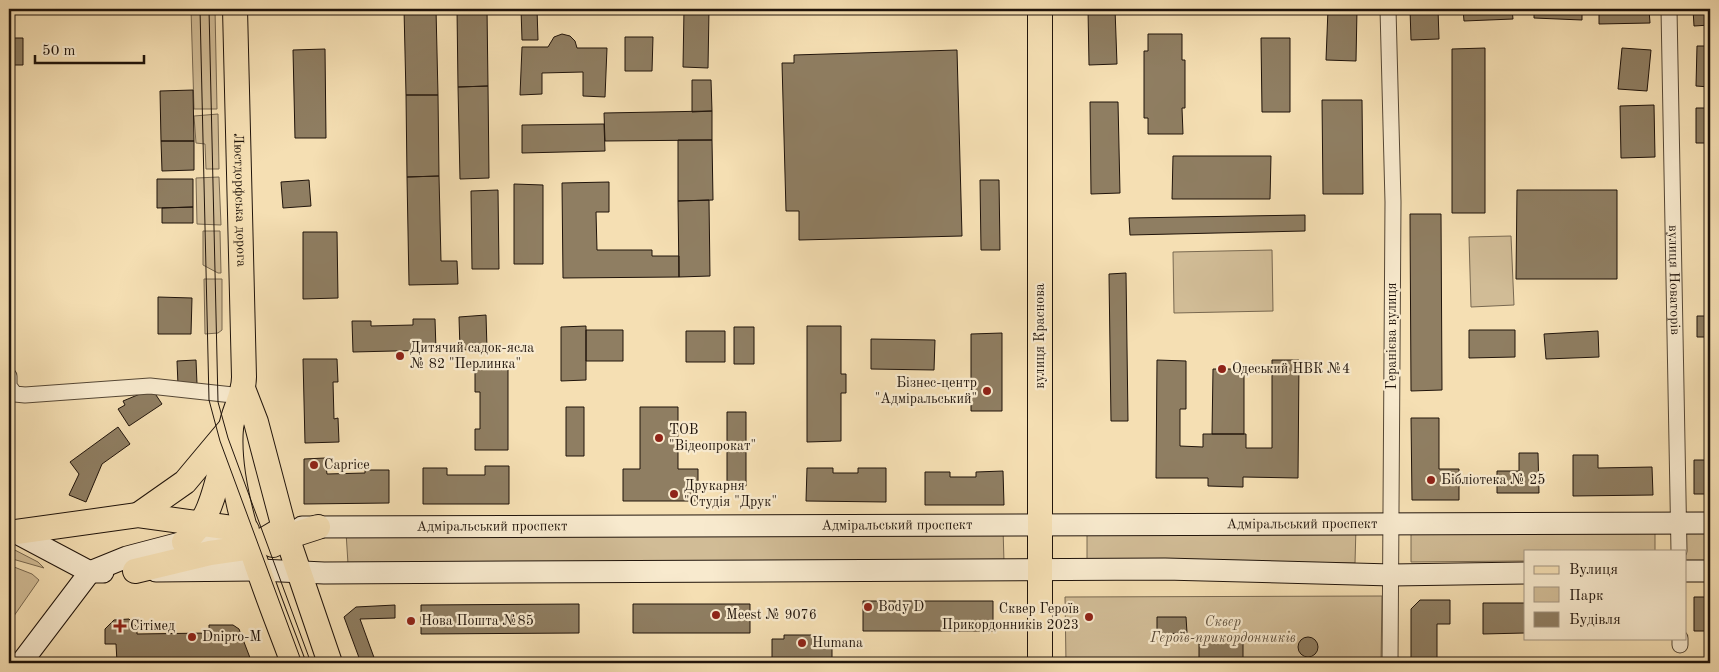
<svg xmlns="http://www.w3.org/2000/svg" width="1719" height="672" font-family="'Old Standard TT',serif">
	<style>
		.green { fill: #d1bc96; stroke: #786850 }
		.building { fill: #8f7e62; stroke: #20140b }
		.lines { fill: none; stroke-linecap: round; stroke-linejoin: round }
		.minor-casing { stroke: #554735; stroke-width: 17 }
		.secondary-casing { stroke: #20140b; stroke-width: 23 }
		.primary-casing { stroke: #20140b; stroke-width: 26 }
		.minor { stroke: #f8eace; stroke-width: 15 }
		.secondary { stroke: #f8eace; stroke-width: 21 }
		.primary { stroke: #f5dfb3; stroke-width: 24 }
		.tram { stroke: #20140b; stroke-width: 1 }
		.poi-dot { fill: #8f2418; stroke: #f8eace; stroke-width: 2 }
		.labels { text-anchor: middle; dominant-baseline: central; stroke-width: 4.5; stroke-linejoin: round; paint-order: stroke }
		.street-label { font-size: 14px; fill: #20140b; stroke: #f8eace }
		.poi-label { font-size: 14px; fill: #20140b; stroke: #f8eace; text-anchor: start }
		.park-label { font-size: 14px; font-style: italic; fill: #5e4f3c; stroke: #f8eace }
	</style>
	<rect width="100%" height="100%" fill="#f5dfb3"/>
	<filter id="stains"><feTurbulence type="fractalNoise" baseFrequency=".004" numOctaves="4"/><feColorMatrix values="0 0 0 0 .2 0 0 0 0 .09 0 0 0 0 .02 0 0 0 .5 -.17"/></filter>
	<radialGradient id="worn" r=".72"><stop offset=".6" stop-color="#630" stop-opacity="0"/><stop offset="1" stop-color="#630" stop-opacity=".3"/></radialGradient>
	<path class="green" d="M191,9H215L217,109H194Z
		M218,114L219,169H206L205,144L196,143L194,116Z
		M219,177L221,225L197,224L196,178Z
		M203,231H220L221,273H218L203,265Z
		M1511,236L1514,305L1471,307L1469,237Z
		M1272,250L1273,311L1174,313L1173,252Z
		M204,279H222V330L218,333L205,334Z
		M1686,525H1710V562H1686Z
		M1655,526V551H1525V561L1411,562V527Z
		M1356,527L1355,563L1087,562V528Z
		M1003,528L1004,562L348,564L346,532Z
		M9,547L38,562L44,568L9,558Z
		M9,565L32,574L39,580L9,623Z
		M1382,596L1381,663H1066L1065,597Z"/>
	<path class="building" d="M404,9H436L438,95H406Z
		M457,9H487L488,86L458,87Z
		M521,9H537L538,40H522Z
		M684,9H709L708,68L683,67Z
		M1088,9H1115L1117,64L1089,65Z
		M1328,9H1357L1356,61L1326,60Z
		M1410,9H1438L1439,39L1411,40Z
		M1463,9H1512L1513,19L1464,21Z
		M1534,9H1582V20L1534,18Z
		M1599,9H1649L1650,23L1599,24Z
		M1693,9H1710V25L1694,26Z
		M562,34L570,36L575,41L577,48H607L605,97L583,96V72L542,73V94L520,95L522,47H548L554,37Z
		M1148,34H1182V60H1185V108H1182L1183,134H1148V118H1144V51H1148Z
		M625,37H653L652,71H625Z
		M9,38H23V65H9Z
		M1261,38H1290V112H1262Z
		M1697,46H1710V87L1696,86Z
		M1485,48V213H1452V49Z
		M1622,48L1651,50L1647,91L1618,89Z
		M325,49L326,138H295L293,50Z
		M957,50L962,236L799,240V211H786L782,63H794V55Z
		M692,80H711L712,111L692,112Z
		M488,86L489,178L460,179L458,87Z
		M193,90L194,141H161L160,91Z
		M406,95H438L439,176L407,177Z
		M1322,100H1362L1363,194H1323Z
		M1090,102H1118L1120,193L1091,194Z
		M1654,105L1655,157L1621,158L1620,106Z
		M1696,108H1710V143H1696Z
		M712,111V140L605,141L604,113Z
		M604,124L605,151L522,153V125Z
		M678,140H712L713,200L678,201Z
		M161,141H194V170L162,171Z
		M1173,156H1271L1270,199H1172Z
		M439,176L441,261H457L458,284L409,285L407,177Z
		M157,179H193V207L157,208Z
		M309,180L311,206L283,208L281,182Z
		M980,180H999L1000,250H981Z
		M609,182V212H596L597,250H652V256H679V277L563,278L562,183Z
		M514,184L543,185V264H514Z
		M498,190L499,269H472L471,191Z
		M1517,190H1617V279H1516Z
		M709,200L710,276L679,277L678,201Z
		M193,207V223H162V208Z
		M1410,214H1441L1442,390L1411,391Z
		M1305,215V231L1130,235L1129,218Z
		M303,232H337L338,298L303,299Z
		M1126,273L1128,421H1111L1109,274Z
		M158,297L192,298L191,334H158Z
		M486,315L487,349L460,350L459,317Z
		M1697,316H1710V337H1697Z
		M413,319H435L436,350L353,352L352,321H371V326L413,325Z
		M586,326V380L561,381V327Z
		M807,326H841V374H846V393H841V441L807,442Z
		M734,327H754V364H734Z
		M586,330H623V361H586Z
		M1469,330H1515V357L1469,358Z
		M686,331H725V362H686Z
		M1598,331L1599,357L1546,359L1544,334Z
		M1002,333V411H971V334Z
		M871,339L935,340L934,370L871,369Z
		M303,359H337L338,382H333L334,419L338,418L339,442L305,443Z
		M196,360L197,384L178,385L177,361Z
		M1157,360L1186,361V409H1180V446L1203,447V434H1246V448H1272V360H1299L1298,478L1243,477V487L1208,486V478H1156Z
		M475,367H508V450H475V429H480V392H475Z
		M1213,369H1244V434H1212Z
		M152,389L162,404L129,426L118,409L125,405L123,401Z
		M566,407H584V456H566Z
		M640,407H678V469H698V501H623V469H640Z
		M727,412H746V486H727Z
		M1411,418H1439V469H1459V500H1412Z
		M118,427L130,444L102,464L86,502L69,495L79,474L70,462Z
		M1519,453H1538L1539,493H1497V471H1519Z
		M1573,455H1598V468L1652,467L1653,495L1573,496Z
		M325,458L327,474L365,473V470H389V503L304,504V459Z
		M1694,460H1710V494H1694Z
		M485,466H509V504H423V468H447V475H485Z
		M807,468H833V473H858V468H886V502L806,501Z
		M1003,471L1004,505H925V472H950V477H976V472Z
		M1694,597H1710V631H1694Z
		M1420,600H1450V624H1437V663H1411V609Z
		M863,601H993V631H863Z
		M1483,603H1525V633L1483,634Z
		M579,604V633L421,634V605Z
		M633,604H750V633H633Z
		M395,605V618L360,619L376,663H361L344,617L356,607Z
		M1157,617H1186L1187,633L1157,634Z
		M129,619L137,627V634L209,633V625H233L239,629L252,663H214V660L117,662L116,644H105V629L114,620Z
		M784,635H819V639H832V663H772V639H784Z
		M1298 647a10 10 0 1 1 20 0a10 10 0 1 1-20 0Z
		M1199,639L1243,640V663H1199Z"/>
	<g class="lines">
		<defs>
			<g id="minor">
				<path d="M1388,9L1393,202L1390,663"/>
				<path id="s1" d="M1669,9L1679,551"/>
				<path d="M9,376V386L15,394L25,395L150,386L242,396"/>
				<path d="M1680,638V645"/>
			</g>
			<g id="secondary">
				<path id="s2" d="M302,527L1710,523"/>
				<path d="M9,529L90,572H103"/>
				<path d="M156,571L260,570L324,573L1165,569L1392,575L1525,573"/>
				<path d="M1685,571H1710"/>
				<path d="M21,663L90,572L127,557L184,542L237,531"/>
			</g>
			<g id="primary">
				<path id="s3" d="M235,9L244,377C244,396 233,411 231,428C225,498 269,597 293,663"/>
				<path d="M244,391L256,422L284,528L330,663"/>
				<path d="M138,515L185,482L231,427"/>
				<path d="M16,532L138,515L247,530"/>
				<path d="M184,542C212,521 217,480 226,448"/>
				<path d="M273,545L287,537L318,527"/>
				<path d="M135,571L210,553L252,547L284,528"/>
				<path d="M1040,663V9"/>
			</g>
		</defs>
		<use href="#minor" class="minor-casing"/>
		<use href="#secondary" class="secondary-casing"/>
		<use href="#primary" class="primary-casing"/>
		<use href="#minor" class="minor"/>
		<use href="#secondary" class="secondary"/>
		<use href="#primary" class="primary"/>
		<path class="tram" d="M200,9L209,400L220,441L302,663
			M209,9L218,402L228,438L311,663"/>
	</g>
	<g class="poi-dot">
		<circle cx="400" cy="356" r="5"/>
		<circle cx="1222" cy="369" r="5"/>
		<circle cx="987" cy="391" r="5"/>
		<circle cx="659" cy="438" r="5"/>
		<circle cx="314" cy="465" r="5"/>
		<circle cx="1431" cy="480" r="5"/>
		<circle cx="674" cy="494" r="5"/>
		<circle cx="868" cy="607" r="5"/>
		<circle cx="716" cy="615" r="5"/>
		<circle cx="1089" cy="617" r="5"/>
		<circle cx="411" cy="621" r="5"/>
		<path d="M117.5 618.5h5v5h5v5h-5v5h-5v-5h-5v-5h5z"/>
		<circle cx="192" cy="637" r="5"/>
		<circle cx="802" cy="643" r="5"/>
	</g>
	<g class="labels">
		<g class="street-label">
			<text stroke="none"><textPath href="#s3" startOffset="191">Люстдорфська дорога</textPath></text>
			<text stroke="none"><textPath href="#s1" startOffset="271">вулиця Новаторів</textPath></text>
			<text transform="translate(1040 336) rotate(-90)">вулиця Краснова</text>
			<text transform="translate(1392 336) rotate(-90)">Геранієва вулиця</text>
			<text stroke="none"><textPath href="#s2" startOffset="1000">Адміральський проспект</textPath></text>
			<text stroke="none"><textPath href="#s2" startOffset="595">Адміральський проспект</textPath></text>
			<text stroke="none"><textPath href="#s2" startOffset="190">Адміральський проспект</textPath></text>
		</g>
		<g class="poi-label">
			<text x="410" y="348">Дитячий садок-ясла<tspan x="410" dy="16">№ 82 "Перлинка"</tspan></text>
			<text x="1232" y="369">Одеський НВК №4</text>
			<text x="977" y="383" text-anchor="end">Бізнес-центр<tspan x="977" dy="16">"Адміральський"</tspan></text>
			<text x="669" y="430">ТОВ<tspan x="669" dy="16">"Відеопрокат"</tspan></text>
			<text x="324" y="465">Caprice</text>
			<text x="1441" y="480">Бібліотека № 25</text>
			<text x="684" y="486">Друкарня<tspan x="684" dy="16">"Студія "Друк"</tspan></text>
			<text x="878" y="607">Body D</text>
			<text x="1079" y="609" text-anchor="end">Сквер Героїв<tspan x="1079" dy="16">Прикордонників 2023</tspan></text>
			<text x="726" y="615">Meest № 9076</text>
			<text x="421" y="621">Нова Пошта №85</text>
			<text x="130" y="626">Сітімед</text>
			<text x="202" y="637">Dnipro-M</text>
			<text x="812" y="643">Humana</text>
		</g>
		<g class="park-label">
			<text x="1223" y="622">Сквер<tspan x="1223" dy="16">Героїв-прикордонників</tspan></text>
		</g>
	</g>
	<rect width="1719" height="672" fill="none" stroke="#f5dfb3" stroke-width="30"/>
	<rect x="10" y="10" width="1699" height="652" fill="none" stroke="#20140b" stroke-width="2.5"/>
	<rect x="15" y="15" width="1689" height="642" fill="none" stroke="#20140b"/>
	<rect x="1524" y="550" width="162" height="90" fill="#f8eace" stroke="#a29480"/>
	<rect x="1534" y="566" width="25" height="8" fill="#f5dfb3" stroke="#a29480"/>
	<text x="1569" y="574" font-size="15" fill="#20140b">Вулиця</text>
	<rect x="1534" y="587" width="25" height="15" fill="#d1bc96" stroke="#a29480"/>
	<text x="1569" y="600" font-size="15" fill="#20140b">Парк</text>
	<rect x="1534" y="612" width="25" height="15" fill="#8f7e62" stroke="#a29480"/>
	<text x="1569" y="624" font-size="15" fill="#20140b">Будівля</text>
	<path d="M35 55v8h109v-8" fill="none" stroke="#20140b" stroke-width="2.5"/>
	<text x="42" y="55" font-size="15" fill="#20140b" stroke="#f8eace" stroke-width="4" paint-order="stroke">50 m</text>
	<rect width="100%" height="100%" filter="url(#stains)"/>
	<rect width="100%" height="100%" fill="url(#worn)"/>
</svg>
